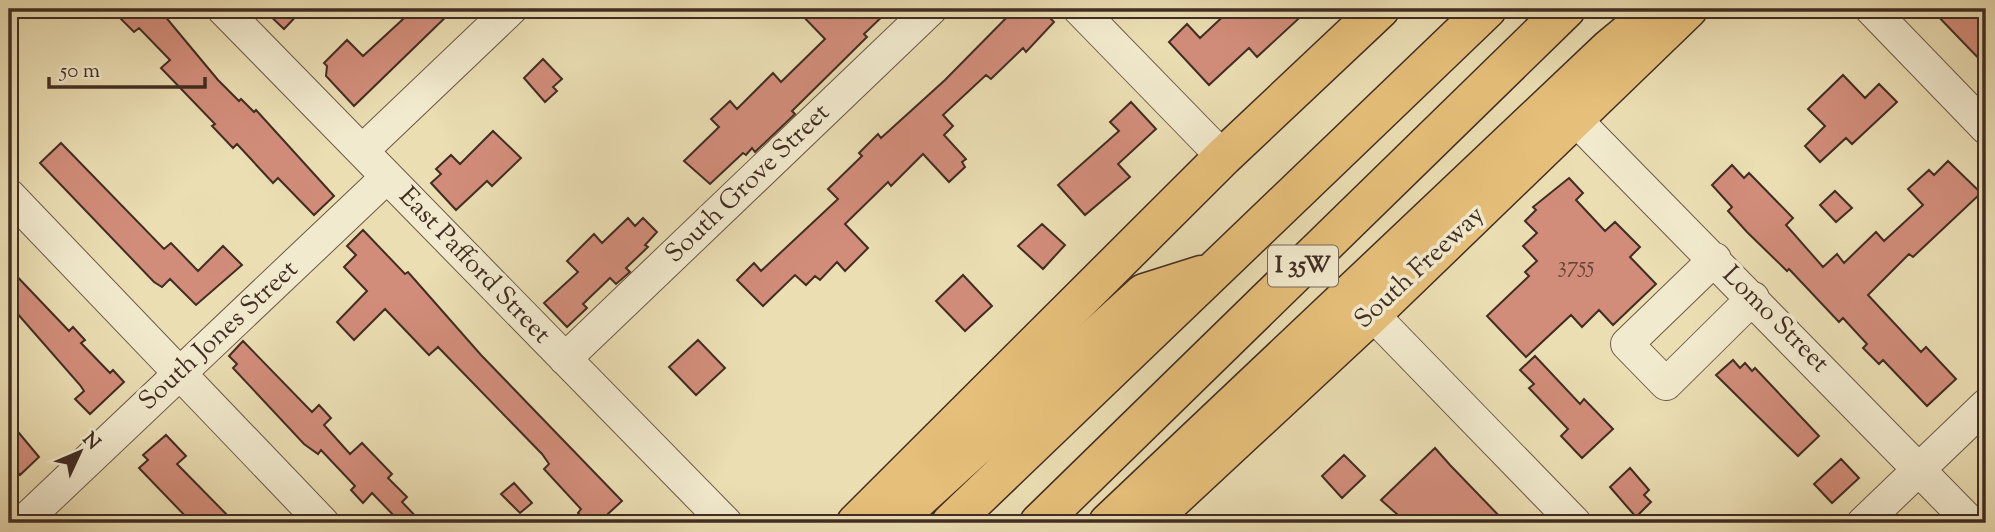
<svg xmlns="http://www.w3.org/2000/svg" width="1995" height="532" font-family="'Sorts Mill Goudy',serif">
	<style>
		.building { fill: #d28d7a; stroke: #412d23; stroke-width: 2 }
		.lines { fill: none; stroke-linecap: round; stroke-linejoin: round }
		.minor-casing { stroke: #6c5947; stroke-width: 34 }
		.major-casing { stroke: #412d23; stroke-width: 41 }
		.highway-casing { stroke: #412d23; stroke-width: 41 }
		.minor { stroke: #f2eace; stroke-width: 32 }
		.major { stroke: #e6bf7a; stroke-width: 38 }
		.highway { stroke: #e6bf7a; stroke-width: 38 }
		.labels { text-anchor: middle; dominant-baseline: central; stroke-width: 7; stroke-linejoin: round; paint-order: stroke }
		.number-label { font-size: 23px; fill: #654539 }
		.shield { fill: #f2eace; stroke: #766656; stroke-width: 2 }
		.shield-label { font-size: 24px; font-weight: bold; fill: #412d23 }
		.street-label { font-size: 26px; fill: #412d23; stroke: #f2eace }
	</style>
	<rect width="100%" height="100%" fill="#ebdeb3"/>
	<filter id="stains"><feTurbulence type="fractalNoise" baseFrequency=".00286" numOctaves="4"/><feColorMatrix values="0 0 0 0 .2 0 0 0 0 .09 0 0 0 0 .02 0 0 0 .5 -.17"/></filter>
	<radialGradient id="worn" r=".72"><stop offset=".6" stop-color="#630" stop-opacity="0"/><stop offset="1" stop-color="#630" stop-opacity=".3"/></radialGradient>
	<path class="building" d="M111,9H159L218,80L239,101L241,99L254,112L256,110L334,196L314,215L278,178L273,183L237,144L233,148L212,126L215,124L161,68L170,60L139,28L134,32Z
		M263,9H303L284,29Z
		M414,9H454L354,106L326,76L327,66L324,63L347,40L363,56Z
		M796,9H890L864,34L867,37L792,111L795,114L755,152L752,148L746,155L743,153L710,184L684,161L719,127L711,119L730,101L737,109L773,73L781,82L825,39Z
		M1015,9H1041L1054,22L1026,52L1023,48L991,79L986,75L943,115L953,126L944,135L966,159L962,162L965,167L949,182L923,154L891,186L888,182L845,224L868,248L845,271L837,262L820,280L815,276L806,285L795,275L763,306L737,280L754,263L761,271L838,199L828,189L862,156L859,153L878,134L881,138L945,80Z
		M1231,9H1309L1257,57L1249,48L1209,85L1169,42L1187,24L1200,38Z
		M1931,9H1986V66Z
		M543,59L562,79L553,87L557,91L545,102L524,78Z
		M1843,75L1865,98L1879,84L1897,102L1852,144L1846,138L1820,162L1805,146L1825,126L1808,109Z
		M1131,102L1156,129L1118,164L1130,177L1085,215L1058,185L1119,131L1110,122Z
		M493,131L521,158L492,186L487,181L456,210L431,183L441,174L436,169L451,155L460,164Z
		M61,143L164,249L171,243L198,271L223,246L242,265L196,305L170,279L162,287L154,282L40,163Z
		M1948,161L1981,193L1913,257L1909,254L1868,295L1921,352L1926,347L1956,379L1927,406L1883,360L1879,364L1863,348L1867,344L1843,318L1839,322L1789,269L1787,271L1747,232L1728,211L1732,207L1712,185L1732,165L1744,178L1749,173L1793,218L1786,225L1823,267L1837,254L1844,263L1876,232L1884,241L1923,205L1908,189L1929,170L1934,175Z
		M1569,178L1583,193L1576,200L1605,231L1615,222L1640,247L1630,257L1656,284L1613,325L1599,310L1582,327L1571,315L1526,357L1487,316L1529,276L1525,272L1537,261L1523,246L1537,233L1525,221L1536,210L1533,207Z
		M1835,191L1852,208L1836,222L1820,205Z
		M628,218L635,226L643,218L657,232L645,245L648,247L626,268L630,272L616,284L610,278L583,304L587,308L567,327L544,303L578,272L567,261L594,234L602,243Z
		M1042,224L1065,245L1043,269L1018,246Z
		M363,230L405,274L408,272L415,280L481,355L622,501L598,523H588L578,513L581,509L544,469L549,464L542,454L438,347L429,355L385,309L354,340L337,322L367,291L344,267L356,255L347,246Z
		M9,268L69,331L73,327L85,340L81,343L110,373L113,370L124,382L90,414L75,399L84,391L80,385L9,304Z
		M963,275L992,306L965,331L936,301Z
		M698,340L725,368L696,395L669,367Z
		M243,341L312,412L319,405L331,418L324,425L350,454L362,443L392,474L388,478L407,497L402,502L422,523H401L372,493L363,503L351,490L355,486L321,450L318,454L304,444L233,368L237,364L229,356Z
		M1535,356L1580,404L1584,399L1613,429L1582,458L1561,436L1568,429L1529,388L1534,384L1520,370Z
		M1733,360L1740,368L1745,363L1752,371L1755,368L1819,436L1798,456L1716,375Z
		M9,421L39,457L20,475L9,463Z
		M166,435L186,456L177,464L235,523H192L139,468L148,460L143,455Z
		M1435,448L1450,465L1506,523H1407L1381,500Z
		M1344,455L1365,476L1342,498L1322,476Z
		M1841,459L1859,478L1832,503L1814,484Z
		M1630,468L1649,490L1644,495L1651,502L1636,517L1610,487Z
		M514,483L532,503L520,513L501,494Z"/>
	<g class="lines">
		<defs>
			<path id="minor" d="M223,9L726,523
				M1079,9L1223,157
				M1871,9L1986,128
				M1576,120L1971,523
				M362,151L511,9
				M9,195L323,523
				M1715,259L1627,344L1666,384L1753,298
				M1372,314L1575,523
				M565,359L931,9
				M22,523L387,177
				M1863,523L1986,405"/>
			<path id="major" d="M856,523L1223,157L1380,9
				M1147,523L1372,314L1688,9"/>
			<path id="highway" d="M892,523L1144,293L1201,275
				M951,523L1487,9
				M1039,523L1566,9
				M1108,523L1610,48L1657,9"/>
		</defs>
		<use href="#minor" class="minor-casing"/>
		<use href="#major" class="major-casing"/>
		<use href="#highway" class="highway-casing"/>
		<use href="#minor" class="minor"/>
		<use href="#major" class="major"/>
		<use href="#highway" class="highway"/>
	</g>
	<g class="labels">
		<g class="number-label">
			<text x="1576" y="266">3755</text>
		</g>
		<rect class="shield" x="1268" y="245.5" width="70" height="41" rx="5"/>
		<g class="shield-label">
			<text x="1303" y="266">I 35W</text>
		</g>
		<g class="street-label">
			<text transform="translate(748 184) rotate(-44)">South Grove Street</text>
			<text transform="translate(474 266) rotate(46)">East Pafford Street</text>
			<text transform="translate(1420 268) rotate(-43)">South Freeway</text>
			<text transform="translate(1775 320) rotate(45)">Lomo Street</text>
			<text transform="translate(219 336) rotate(-43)">South Jones Street</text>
		</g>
	</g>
	<rect width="1995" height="532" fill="none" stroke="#ebdeb3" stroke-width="35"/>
	<rect x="10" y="10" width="1974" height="511" fill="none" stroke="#412d23" stroke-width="3.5"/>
	<rect x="18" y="18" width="1960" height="497" fill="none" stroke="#412d23" stroke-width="2"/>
	<g transform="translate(80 452) rotate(46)" stroke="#f2eace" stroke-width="5" paint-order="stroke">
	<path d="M0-5L12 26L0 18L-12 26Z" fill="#412d23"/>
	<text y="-10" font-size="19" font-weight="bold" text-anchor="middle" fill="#412d23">N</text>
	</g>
	<path d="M49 77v10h156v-10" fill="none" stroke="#412d23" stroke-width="3.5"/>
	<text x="60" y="77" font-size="21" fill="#412d23" stroke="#f2eace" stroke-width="5" paint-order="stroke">50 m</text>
	<rect width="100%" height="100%" filter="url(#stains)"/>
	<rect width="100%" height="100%" fill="url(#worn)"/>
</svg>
